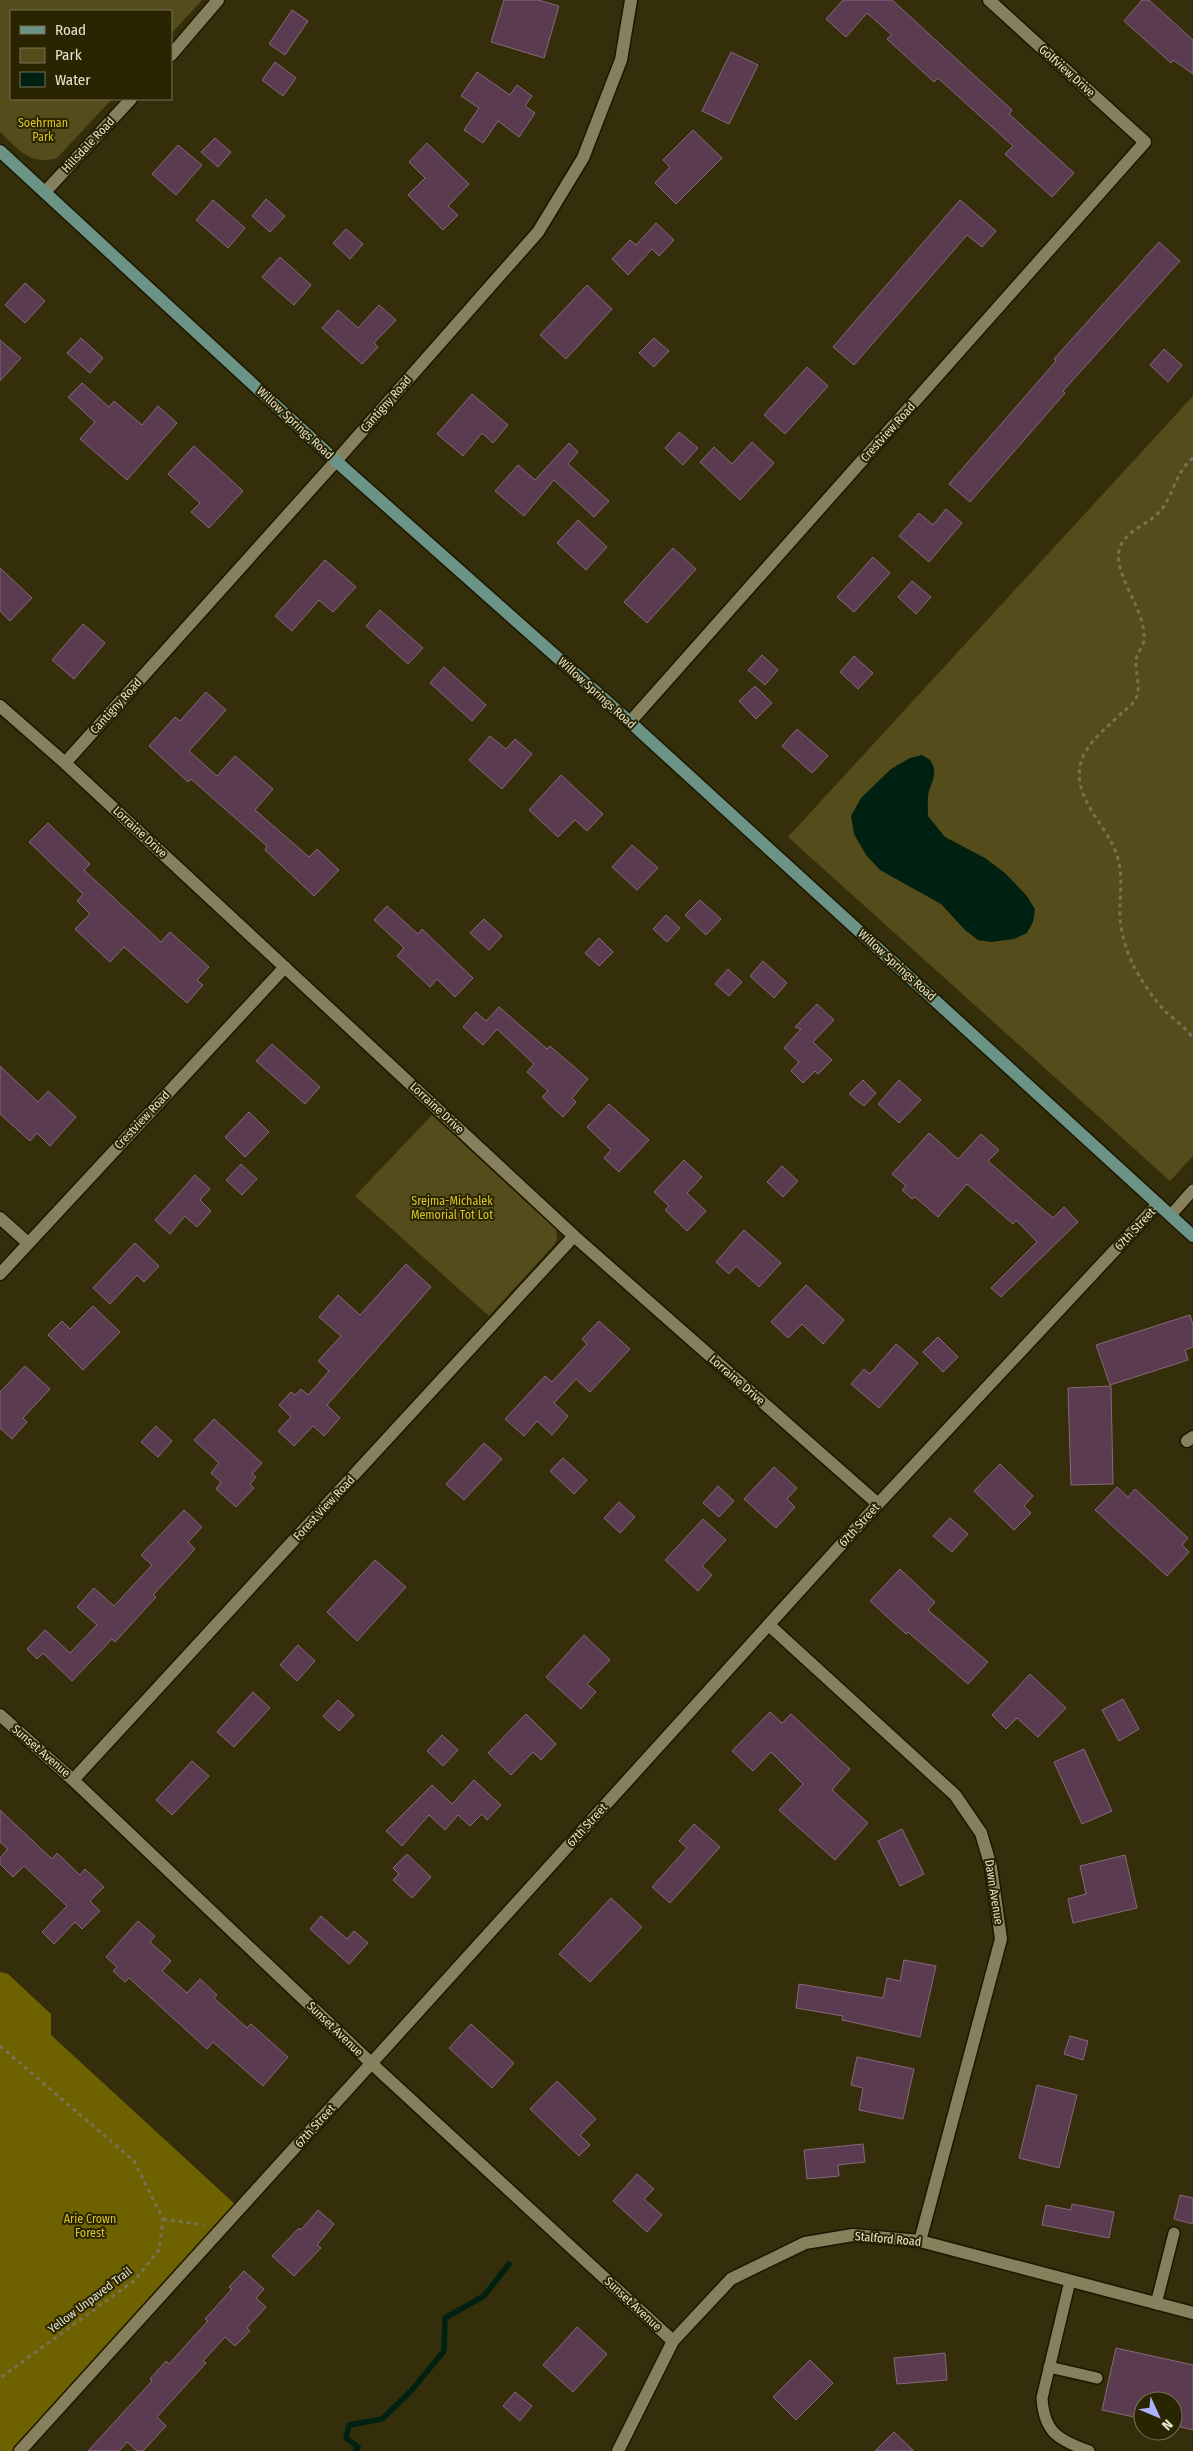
<svg xmlns="http://www.w3.org/2000/svg" width="1193" height="2451" font-family="'Fira Sans Condensed',sans-serif">
	<style>
		.green { fill: #544c1a }
		.forest { fill: #6d6100 }
		.water { fill: #002112 }
		.lines { fill: none; stroke-linecap: round; stroke-linejoin: round }
		.stream { stroke: #002112; stroke-width: 5.5 }
		.building { fill: #5a3b4f; stroke: #88677c }
		.service-casing { stroke: #1b1700; stroke-width: 14 }
		.minor-casing { stroke: #1b1700; stroke-width: 15 }
		.secondary-casing { stroke: #1b1700; stroke-width: 15 }
		.path { stroke: #777254; stroke-width: 3; stroke-dasharray: 4 4; stroke-linecap: butt }
		.service { stroke: #86815c; stroke-width: 11 }
		.minor { stroke: #86815c; stroke-width: 12 }
		.secondary { stroke: #6c9486; stroke-width: 12 }
		.labels { text-anchor: middle; dominant-baseline: central; stroke-width: 4; stroke-linejoin: round; paint-order: stroke }
		.street-label { font-size: 12px; fill: #e7e4d0; stroke: #2a2501 }
		.park-label { font-size: 12px; fill: #d8c22a; stroke: #2a2501 }
	</style>
	<rect width="100%" height="100%" fill="#342f0a"/>
	<path class="green" d="M0,0H202L171,34V11H11V99H112L57,158C30,166 18,149 0,132Z
		M1193,396V1156L1170,1181L788,837Z
		M432,1115L556,1229L557,1239L554,1245L489,1316L355,1196Z"/>
	<path class="forest" d="M0,1972L8,1974L51,2014V2035L237,2206L13,2451H0Z"/>
	<path class="water" d="M922,755L930,760C938,772 933,779 929,791C927,798 928,809 928,816L945,837L985,858L1005,873L1026,895L1035,909L1033,922L1027,933L1014,939L991,942L978,940L965,930L941,904L880,870L866,855L854,834L851,816L861,798L891,769L910,758Z"/>
	<g class="lines">
		<path class="stream" d="M356,2451L358,2447L346,2438L349,2425L382,2419L411,2391L444,2351L445,2318L484,2296L509,2264"/>
	</g>
	<path class="building" d="M504,0H538L559,6L544,58L491,42Z
		M843,0H892L1012,110L1009,114L1074,173L1052,197L1005,154L1013,146L938,78L934,82L887,39L892,35L867,13L846,37L826,19Z
		M1142,0H1149L1193,40V74L1173,60L1171,63L1124,21Z
		M292,10L308,21L285,55L269,44Z
		M731,52L758,65L729,124L702,111Z
		M275,62L296,78L283,96L262,80Z
		M477,72L510,95L517,85L532,96L525,106L535,113L519,137L498,121L483,143L464,130L479,108L461,96Z
		M693,130L722,158L676,204L655,183L670,167L663,160Z
		M215,138L231,152L218,167L201,152Z
		M427,143L469,184L448,206L458,215L443,230L408,195L425,178L409,162Z
		M178,145L202,165L176,195L152,174Z
		M266,199L285,216L270,232L252,216Z
		M213,200L245,228L228,248L196,220Z
		M960,200L996,231L982,247L967,235L854,365L833,347Z
		M656,223L674,240L659,256L652,249L628,275L612,259L630,240L636,245Z
		M346,229L363,244L350,259L333,243Z
		M1159,242L1180,261L1063,391L1065,393L970,502L949,484L1056,361L1054,359Z
		M280,257L311,285L294,305L262,277Z
		M25,283L45,301L25,323L5,305Z
		M587,285L612,309L566,359L540,335Z
		M379,305L396,320L374,343L378,347L362,364L322,328L338,310L358,328Z
		M81,338L103,358L90,373L67,353Z
		M654,338L669,351L654,367L639,353Z
		M0,340L21,358L0,381Z
		M1164,349L1182,365L1168,382L1150,365Z
		M807,367L828,386L785,434L764,415Z
		M82,383L109,407L114,401L142,425L158,406L177,423L127,480L80,439L95,422L68,397Z
		M472,394L508,425L493,443L482,433L463,456L437,434Z
		M679,432L698,448L683,465L665,448Z
		M752,442L774,463L740,500L700,462L714,447L732,464Z
		M569,443L578,452L568,464L609,501L594,517L554,480L524,516L495,491L518,465L535,480Z
		M194,446L243,491L209,528L191,512L200,503L168,474Z
		M946,509L962,523L929,562L899,536L919,513L933,525Z
		M578,520L607,547L586,570L557,543Z
		M673,548L696,569L647,623L624,602Z
		M873,557L890,573L854,612L837,597Z
		M325,560L356,587L333,612L319,600L292,631L275,616Z
		M0,568L32,598L10,621L0,611Z
		M912,581L931,597L916,614L898,597Z
		M380,610L423,648L408,664L366,626Z
		M83,624L105,643L74,679L52,660Z
		M762,655L778,670L765,685L748,670Z
		M854,656L873,673L858,689L840,672Z
		M444,667L486,705L472,721L430,683Z
		M755,686L772,703L756,719L739,701Z
		M206,692L226,710L189,751L217,776L235,756L273,789L255,810L309,857L317,849L339,870L314,896L265,850L267,846L191,779L188,782L149,746L175,717L180,721Z
		M797,729L828,756L812,773L782,746Z
		M490,736L506,749L515,739L532,754L502,789L469,760Z
		M561,775L603,814L587,831L575,820L558,837L529,810Z
		M48,823L90,864L84,870L161,942L170,932L209,967L197,980L203,985L187,1003L124,947L110,962L75,929L90,914L77,901L83,894L29,842Z
		M632,845L658,868L637,890L612,867Z
		M700,900L721,919L706,935L685,915Z
		M387,906L418,934L422,929L473,978L455,997L437,979L430,987L397,956L404,948L374,920Z
		M666,915L680,928L667,942L653,929Z
		M484,919L502,936L489,950L470,933Z
		M599,938L613,952L599,966L585,953Z
		M763,961L787,983L774,998L750,976Z
		M728,969L742,982L729,996L715,984Z
		M817,1004L834,1020L813,1042L832,1060L818,1074L815,1071L803,1083L791,1071L799,1062L784,1048L801,1029L795,1027Z
		M499,1007L547,1049L550,1046L588,1079L572,1098L576,1102L563,1117L542,1097L548,1091L527,1072L534,1064L497,1029L483,1045L463,1027L476,1012L486,1021Z
		M272,1044L320,1087L305,1104L256,1061Z
		M0,1066L38,1102L48,1091L76,1117L50,1146L37,1133L30,1141L0,1114Z
		M863,1080L876,1093L864,1106L849,1094Z
		M899,1080L921,1100L899,1123L878,1104Z
		M609,1104L649,1140L619,1172L604,1158L611,1150L587,1127Z
		M249,1112L269,1132L245,1157L225,1137Z
		M929,1133L958,1159L981,1134L999,1150L988,1161L1053,1218L1064,1207L1078,1222L1001,1297L991,1288L1037,1242L1016,1220L1013,1224L967,1184L938,1217L915,1197L912,1199L902,1190L906,1186L892,1174Z
		M684,1160L702,1177L687,1193L706,1211L687,1231L665,1210L669,1206L654,1192Z
		M241,1164L257,1179L242,1195L226,1180Z
		M782,1166L798,1181L783,1197L767,1182Z
		M195,1175L210,1189L200,1200L211,1211L197,1227L185,1216L170,1234L155,1220Z
		M744,1230L781,1263L759,1287L736,1266L729,1274L716,1262Z
		M135,1243L159,1266L144,1282L137,1275L110,1304L93,1288Z
		M406,1264L431,1287L327,1405L340,1418L324,1436L313,1426L294,1446L278,1431L291,1417L279,1405L291,1392L295,1395L301,1389L308,1395L317,1385L329,1371L318,1361L341,1336L319,1317L338,1295L360,1315Z
		M806,1285L844,1320L823,1344L802,1324L788,1338L771,1322Z
		M93,1306L120,1332L83,1370L48,1335L62,1321L70,1329Z
		M1190,1315L1193,1325V1347L1185,1350L1188,1360L1110,1385L1096,1345Z
		M599,1321L630,1349L590,1392L576,1379L554,1403L568,1416L552,1435L537,1421L524,1436L505,1419L545,1376L552,1382L587,1344L582,1339Z
		M938,1337L958,1357L943,1372L923,1352Z
		M896,1344L918,1363L879,1408L851,1384L864,1369L870,1374Z
		M25,1366L50,1389L23,1418L27,1422L12,1439L0,1428V1392Z
		M1111,1386L1113,1484L1071,1485L1068,1388Z
		M214,1419L262,1463L252,1474L256,1477L250,1484L254,1488L236,1507L216,1489L221,1482L211,1473L219,1463L194,1440Z
		M156,1426L172,1441L158,1457L141,1442Z
		M484,1443L502,1459L464,1500L446,1484Z
		M563,1458L587,1480L574,1494L550,1471Z
		M1000,1464L1033,1496L1024,1506L1031,1513L1014,1530L974,1491Z
		M774,1467L797,1488L787,1499L795,1507L776,1528L744,1499Z
		M718,1486L734,1501L719,1517L703,1503Z
		M1117,1487L1128,1497L1135,1489L1188,1538L1182,1545L1189,1552L1167,1576L1095,1510Z
		M619,1502L635,1517L620,1533L604,1518Z
		M184,1510L202,1527L188,1542L195,1549L153,1595L156,1597L115,1642L112,1639L72,1681L43,1653L37,1659L27,1649L45,1630L70,1653L97,1625L77,1607L94,1588L114,1606L152,1565L141,1555Z
		M950,1518L968,1534L952,1552L933,1536Z
		M703,1519L726,1540L702,1566L712,1575L698,1591L665,1560Z
		M375,1560L406,1587L357,1641L327,1612Z
		M900,1569L935,1602L928,1610L988,1662L968,1684L908,1632L906,1634L870,1601Z
		M584,1635L610,1660L587,1684L596,1692L581,1709L546,1677Z
		M298,1645L315,1661L297,1681L280,1665Z
		M1030,1674L1066,1708L1038,1737L1017,1718L1006,1729L992,1715Z
		M253,1692L270,1708L234,1747L217,1732Z
		M1123,1699L1139,1729L1119,1741L1102,1710Z
		M338,1700L354,1715L339,1731L323,1716Z
		M770,1712L782,1723L791,1714L850,1769L832,1790L868,1823L835,1860L779,1810L803,1784L771,1752L753,1771L732,1751Z
		M526,1714L556,1744L541,1760L533,1752L511,1775L488,1753Z
		M442,1735L458,1750L443,1766L427,1751Z
		M1084,1749L1112,1811L1082,1824L1054,1762Z
		M192,1761L209,1776L172,1815L156,1800Z
		M474,1780L501,1805L487,1820L482,1814L470,1826L458,1815L445,1830L429,1815L402,1846L386,1831L432,1785L452,1804Z
		M0,1810L52,1859L57,1853L80,1875L85,1869L104,1887L90,1901L100,1911L82,1929L75,1922L54,1944L42,1932L67,1906L24,1866L13,1877L0,1864V1858L8,1849L0,1842Z
		M694,1824L720,1847L670,1903L652,1887L687,1848L679,1841Z
		M902,1829L924,1874L900,1886L878,1841Z
		M407,1854L431,1877L412,1898L393,1880L399,1874L393,1868Z
		M1125,1855L1137,1908L1073,1923L1068,1899L1086,1894L1080,1866Z
		M611,1898L642,1927L590,1982L559,1954Z
		M321,1916L347,1939L354,1931L368,1943L349,1964L310,1929Z
		M138,1921L155,1936L150,1942L171,1961L162,1971L187,1993L200,1979L217,1995L214,1998L247,2028L251,2024L288,2057L263,2086L213,2042L207,2049L129,1978L125,1982L113,1971L117,1967L106,1957Z
		M904,1960L936,1966L920,2037L842,2020L843,2016L796,2008L799,1984L883,1998L887,1978L900,1981Z
		M471,2024L514,2063L492,2088L449,2048Z
		M1070,2036L1088,2041L1083,2060L1064,2054Z
		M857,2057L914,2069L903,2119L859,2110L863,2088L851,2085Z
		M557,2081L596,2119L580,2135L590,2145L579,2156L530,2109Z
		M1037,2085L1077,2095L1059,2168L1019,2158Z
		M863,2144L865,2162L838,2165L839,2176L807,2179L804,2150Z
		M637,2174L654,2189L644,2199L662,2215L647,2232L613,2201Z
		M1180,2195L1193,2198V2224L1174,2219Z
		M1072,2204L1114,2212L1109,2238L1042,2225L1046,2205L1071,2210Z
		M318,2210L334,2224L317,2245L321,2248L294,2276L272,2256L299,2228L301,2230Z
		M244,2271L264,2289L256,2298L266,2307L247,2328L250,2331L235,2346L225,2337L203,2361L206,2363L157,2417L166,2426L143,2451H137L127,2442L119,2451H88L152,2381L150,2379L166,2361L169,2364L208,2321L205,2319L232,2289L229,2287Z
		M577,2327L607,2354L573,2392L543,2365Z
		M1116,2348L1193,2365V2430L1173,2425V2401H1143V2419L1102,2410Z
		M945,2353L947,2380L897,2384L894,2358Z
		M810,2360L833,2383L796,2420L773,2397Z
		M515,2392L532,2406L520,2421L503,2406Z
		M894,2432L914,2451H875Z"/>
	<g class="lines">
		<defs>
			<path id="service" d="M1171,1215L1193,1190
				M1070,2281L1042,2398C1044,2432 1058,2440 1089,2451
				M1156,2304L1174,2233
				M1049,2367L1097,2378"/>
			<path id="minor" d="M171,55L218,0
				M45,192L131,99
				M0,706L65,763L574,1236L878,1504
				M630,722L1145,142L989,0
				M65,763L336,461L538,232L583,158L621,60L631,0
				M0,1218L28,1243
				M0,1274L285,967
				M1187,1441L1193,1437
				M769,1625L955,1795L981,1833L991,1867L1001,1939L920,2241
				M0,1715L73,1780L371,2063L673,2341
				M73,1780L574,1236
				M20,2451L878,1504L1158,1204
				M618,2451L673,2341L731,2279L805,2243L853,2235L920,2241L1193,2313"/>
			<path id="secondary" d="M0,151L336,461L630,722L1193,1236"/>
		</defs>
		<use href="#service" class="service-casing"/>
		<use href="#minor" class="minor-casing"/>
		<use href="#secondary" class="secondary-casing"/>
		<path class="path" d="M1193,458C1177,470 1174,492 1162,509C1151,523 1131,528 1122,543C1107,569 1146,607 1144,639C1144,646 1137,652 1136,660C1135,672 1142,689 1135,700C1133,704 1128,708 1124,711C1111,724 1089,740 1082,759C1069,796 1106,823 1117,855C1124,877 1119,896 1120,918C1121,933 1127,952 1133,965C1141,980 1154,1000 1166,1012C1175,1020 1186,1028 1193,1038
			M0,2046L134,2161L163,2219L159,2250L135,2280L0,2378
			M163,2219L204,2225"/>
		<use href="#service" class="service"/>
		<use href="#minor" class="minor"/>
		<use href="#secondary" class="secondary"/>
	</g>
	<g class="labels">
		<g class="street-label">
			<text transform="translate(1067 71) rotate(42)">Golfview Drive</text>
			<text transform="translate(88 145) rotate(-47)">Hillsdale Road</text>
			<text transform="translate(386 404) rotate(-49)">Cantigny Road</text>
			<text transform="translate(295 423) rotate(43)">Willow Springs Road</text>
			<text transform="translate(888 432) rotate(-48)">Crestview Road</text>
			<text transform="translate(597 693) rotate(42)">Willow Springs Road</text>
			<text transform="translate(116 706) rotate(-48)">Cantigny Road</text>
			<text transform="translate(140 832) rotate(43)">Lorraine Drive</text>
			<text transform="translate(897 965) rotate(42)">Willow Springs Road</text>
			<text transform="translate(437 1108) rotate(43)">Lorraine Drive</text>
			<text transform="translate(142 1120) rotate(-47)">Crestview Road</text>
			<text transform="translate(1135 1229) rotate(-47)">67th Street</text>
			<text transform="translate(737 1380) rotate(41)">Lorraine Drive</text>
			<text transform="translate(324 1508) rotate(-47)">Forest View Road</text>
			<text transform="translate(859 1525) rotate(-48)">67th Street</text>
			<text transform="translate(41 1751) rotate(41)">Sunset Avenue</text>
			<text transform="translate(587 1825) rotate(-48)">67th Street</text>
			<text transform="translate(994 1892) rotate(81)">Dawn Avenue</text>
			<text transform="translate(335 2029) rotate(44)">Sunset Avenue</text>
			<text transform="translate(315 2126) rotate(-48)">67th Street</text>
			<text transform="translate(888 2239) rotate(5)">Stalford Road</text>
			<text transform="translate(90 2300) rotate(-37)">Yellow Unpaved Trail</text>
			<text transform="translate(633 2304) rotate(43)">Sunset Avenue</text>
		</g>
		<g class="park-label">
			<text x="43" y="123">Soehrman<tspan x="43" dy="14">Park</tspan></text>
			<text x="452" y="1201">Srejma-Michalek<tspan x="452" dy="14">Memorial Tot Lot</tspan></text>
			<text x="90" y="2219">Arie Crown<tspan x="90" dy="14">Forest</tspan></text>
		</g>
	</g>
	<rect x="10" y="10" width="162" height="90" fill="#2a2501" stroke="#767154"/>
	<rect x="20" y="26" width="25" height="8" fill="#6c9486" stroke="#767154"/>
	<text x="55" y="35" font-size="15" fill="#e7e4d0">Road</text>
	<rect x="20" y="48" width="25" height="15" fill="#544c1a" stroke="#767154"/>
	<text x="55" y="60" font-size="15" fill="#e7e4d0">Park</text>
	<rect x="20" y="72" width="25" height="15" fill="#002112" stroke="#767154"/>
	<text x="55" y="85" font-size="15" fill="#e7e4d0">Water</text>
	<g transform="translate(1158 2416) rotate(134)"><circle r="24" fill="#2a2501" stroke="#767154"/>
	<path d="M0-4L9 19L0 12L-9 19Z" fill="#aab0fb"/>
	<text y="-8" font-size="14" font-weight="bold" text-anchor="middle" fill="#e7e4d0">N</text>
	</g>
</svg>
